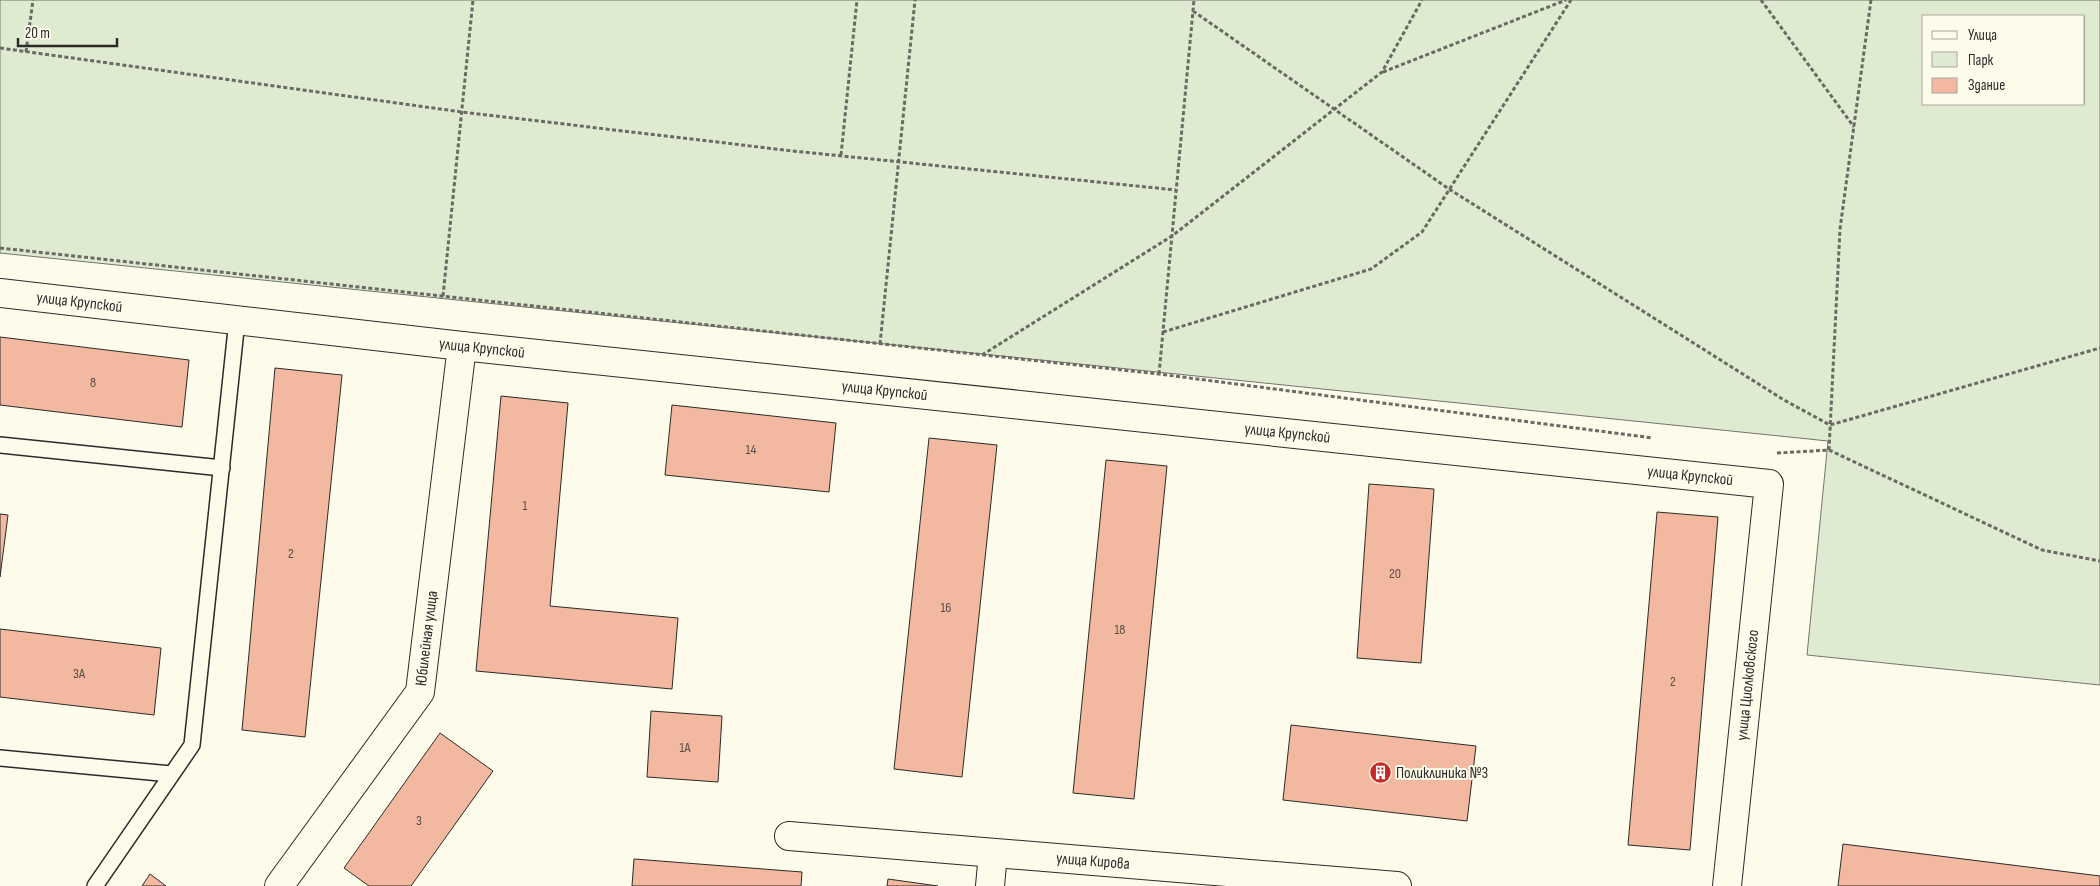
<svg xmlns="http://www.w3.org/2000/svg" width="2100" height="886" font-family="'Sofia Sans Condensed',sans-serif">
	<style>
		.green { fill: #deebd1; stroke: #74746e; fill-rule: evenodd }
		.building { fill: #f2b8a0; stroke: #2b2b2b }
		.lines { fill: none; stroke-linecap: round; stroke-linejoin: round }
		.lane-casing { stroke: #2b2b2b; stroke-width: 18 }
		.street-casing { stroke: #2b2b2b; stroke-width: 30 }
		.path { stroke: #6a6964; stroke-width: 3; stroke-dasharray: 4 2.5; stroke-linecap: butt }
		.lane { stroke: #fdfbea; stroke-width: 15 }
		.street { stroke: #fdfbea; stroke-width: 28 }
		.labels { text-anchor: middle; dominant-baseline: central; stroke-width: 4; stroke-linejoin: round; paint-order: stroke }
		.number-label { font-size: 14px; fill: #5d4e48 }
		.street-label { font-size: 16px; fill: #2b2b2b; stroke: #fdfbea }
		.poi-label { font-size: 16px; fill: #2b2b2b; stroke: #fdfbea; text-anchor: start }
	</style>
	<rect width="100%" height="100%" fill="#fdfbea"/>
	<path class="green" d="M0,0H2100V685L1807,655L1828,441L0,253ZM1924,16H2084V104H1924Z"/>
	<path class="building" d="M0,337L189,360L182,427L0,405Z
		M275,368L342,375L305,737L242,730Z
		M501,396L568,403L550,606L678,618L672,689L476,671Z
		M672,405L836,423L829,492L665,475Z
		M929,438L997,445L962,777L894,769Z
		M1106,460L1167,466L1134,799L1073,793Z
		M1369,484L1434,489L1421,663L1357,658Z
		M1657,512L1718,517L1690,850L1628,845Z
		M0,514L8,515L0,577Z
		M0,629L161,648L154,715L0,697Z
		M651,711L722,716L718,782L647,777Z
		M1291,725L1476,746L1467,821L1283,800Z
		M440,733L493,771L411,886H369L344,868Z
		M1843,844L2100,876V886H1838Z
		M634,859L802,872L801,886H632Z
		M150,874L166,886H142Z
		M888,879L938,886H887Z"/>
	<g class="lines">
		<defs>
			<path id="lane" d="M0,445L222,468
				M0,758L171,774
				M95,886L192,745L237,320"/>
			<g id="street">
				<path id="s1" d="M0,293L462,346L1769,484L1727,886"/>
				<path id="s2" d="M789,836L1397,886"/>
				<path id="s3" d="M279,886L420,692L462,346"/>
				<path d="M990,886L993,853"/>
			</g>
		</defs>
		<use href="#lane" class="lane-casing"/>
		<use href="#street" class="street-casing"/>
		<path class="path" d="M1761,0L1854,127
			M1193,11L1449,189L1784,400L1830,425L2100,348
			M0,48L462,112L793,151L1176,190
			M26,52L33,0
			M1383,72L1566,0
			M841,155L857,0
			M0,248L1159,374L1653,438
			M443,296L473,0
			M1163,332L1371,269L1422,232L1571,0
			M880,344L915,0
			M982,355L1172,236L1382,72L1422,0
			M1159,374L1194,0
			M1829,450L2042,550L2100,561
			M1777,453L1829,450L1840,229L1871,0"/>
		<use href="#lane" class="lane"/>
		<use href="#street" class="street"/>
	</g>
	<defs>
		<symbol id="building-disc" viewBox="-11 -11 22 22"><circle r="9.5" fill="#c62828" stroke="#fdfbea"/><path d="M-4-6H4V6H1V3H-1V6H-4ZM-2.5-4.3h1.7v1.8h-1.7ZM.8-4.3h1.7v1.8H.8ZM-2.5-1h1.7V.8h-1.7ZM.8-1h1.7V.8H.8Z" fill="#fff"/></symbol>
	</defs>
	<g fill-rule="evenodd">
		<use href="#building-disc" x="1368" y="760" width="25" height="25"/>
	</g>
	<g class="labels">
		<g class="number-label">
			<text x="93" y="382">8</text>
			<text x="751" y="449">14</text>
			<text x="525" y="505">1</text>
			<text x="291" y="553">2</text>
			<text x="1395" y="573">20</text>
			<text x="946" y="607">16</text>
			<text x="1120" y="629">18</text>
			<text x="79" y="673">3А</text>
			<text x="1673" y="681">2</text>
			<text x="685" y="747">1А</text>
			<text x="419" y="820">3</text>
		</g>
		<g class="street-label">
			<text stroke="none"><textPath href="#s1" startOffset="80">улица Крупской</textPath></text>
			<text stroke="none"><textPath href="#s1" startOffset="485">улица Крупской</textPath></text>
			<text stroke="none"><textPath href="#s1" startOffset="890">улица Крупской</textPath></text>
			<text stroke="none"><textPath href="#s1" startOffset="1295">улица Крупской</textPath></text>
			<text stroke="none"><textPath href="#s1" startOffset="1700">улица Крупской</textPath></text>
			<text stroke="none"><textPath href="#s3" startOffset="294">Юбилейная улица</textPath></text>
			<text transform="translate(1748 685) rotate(-84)">улица Циолковского</text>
			<text stroke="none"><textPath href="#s2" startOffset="305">улица Кирова</textPath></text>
		</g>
		<g class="poi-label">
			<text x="1396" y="773">Поликлиника №3</text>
		</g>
	</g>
	<rect x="1922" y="15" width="162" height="90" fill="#fdfbea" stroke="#a9a89e"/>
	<rect x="1932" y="31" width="25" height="8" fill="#fdfbea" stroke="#a9a89e"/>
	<text x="1968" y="40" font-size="15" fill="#2b2b2b">Улица</text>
	<rect x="1932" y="52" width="25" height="15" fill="#deebd1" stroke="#a9a89e"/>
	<text x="1968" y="65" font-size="15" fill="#2b2b2b">Парк</text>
	<rect x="1932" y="78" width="25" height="15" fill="#f2b8a0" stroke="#a9a89e"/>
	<text x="1968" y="90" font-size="15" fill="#2b2b2b">Здание</text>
	<path d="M18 38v8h99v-8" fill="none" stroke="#2b2b2b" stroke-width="2.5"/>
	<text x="25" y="38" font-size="15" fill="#2b2b2b" stroke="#fdfbea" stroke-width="4" paint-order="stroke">20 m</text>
</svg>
